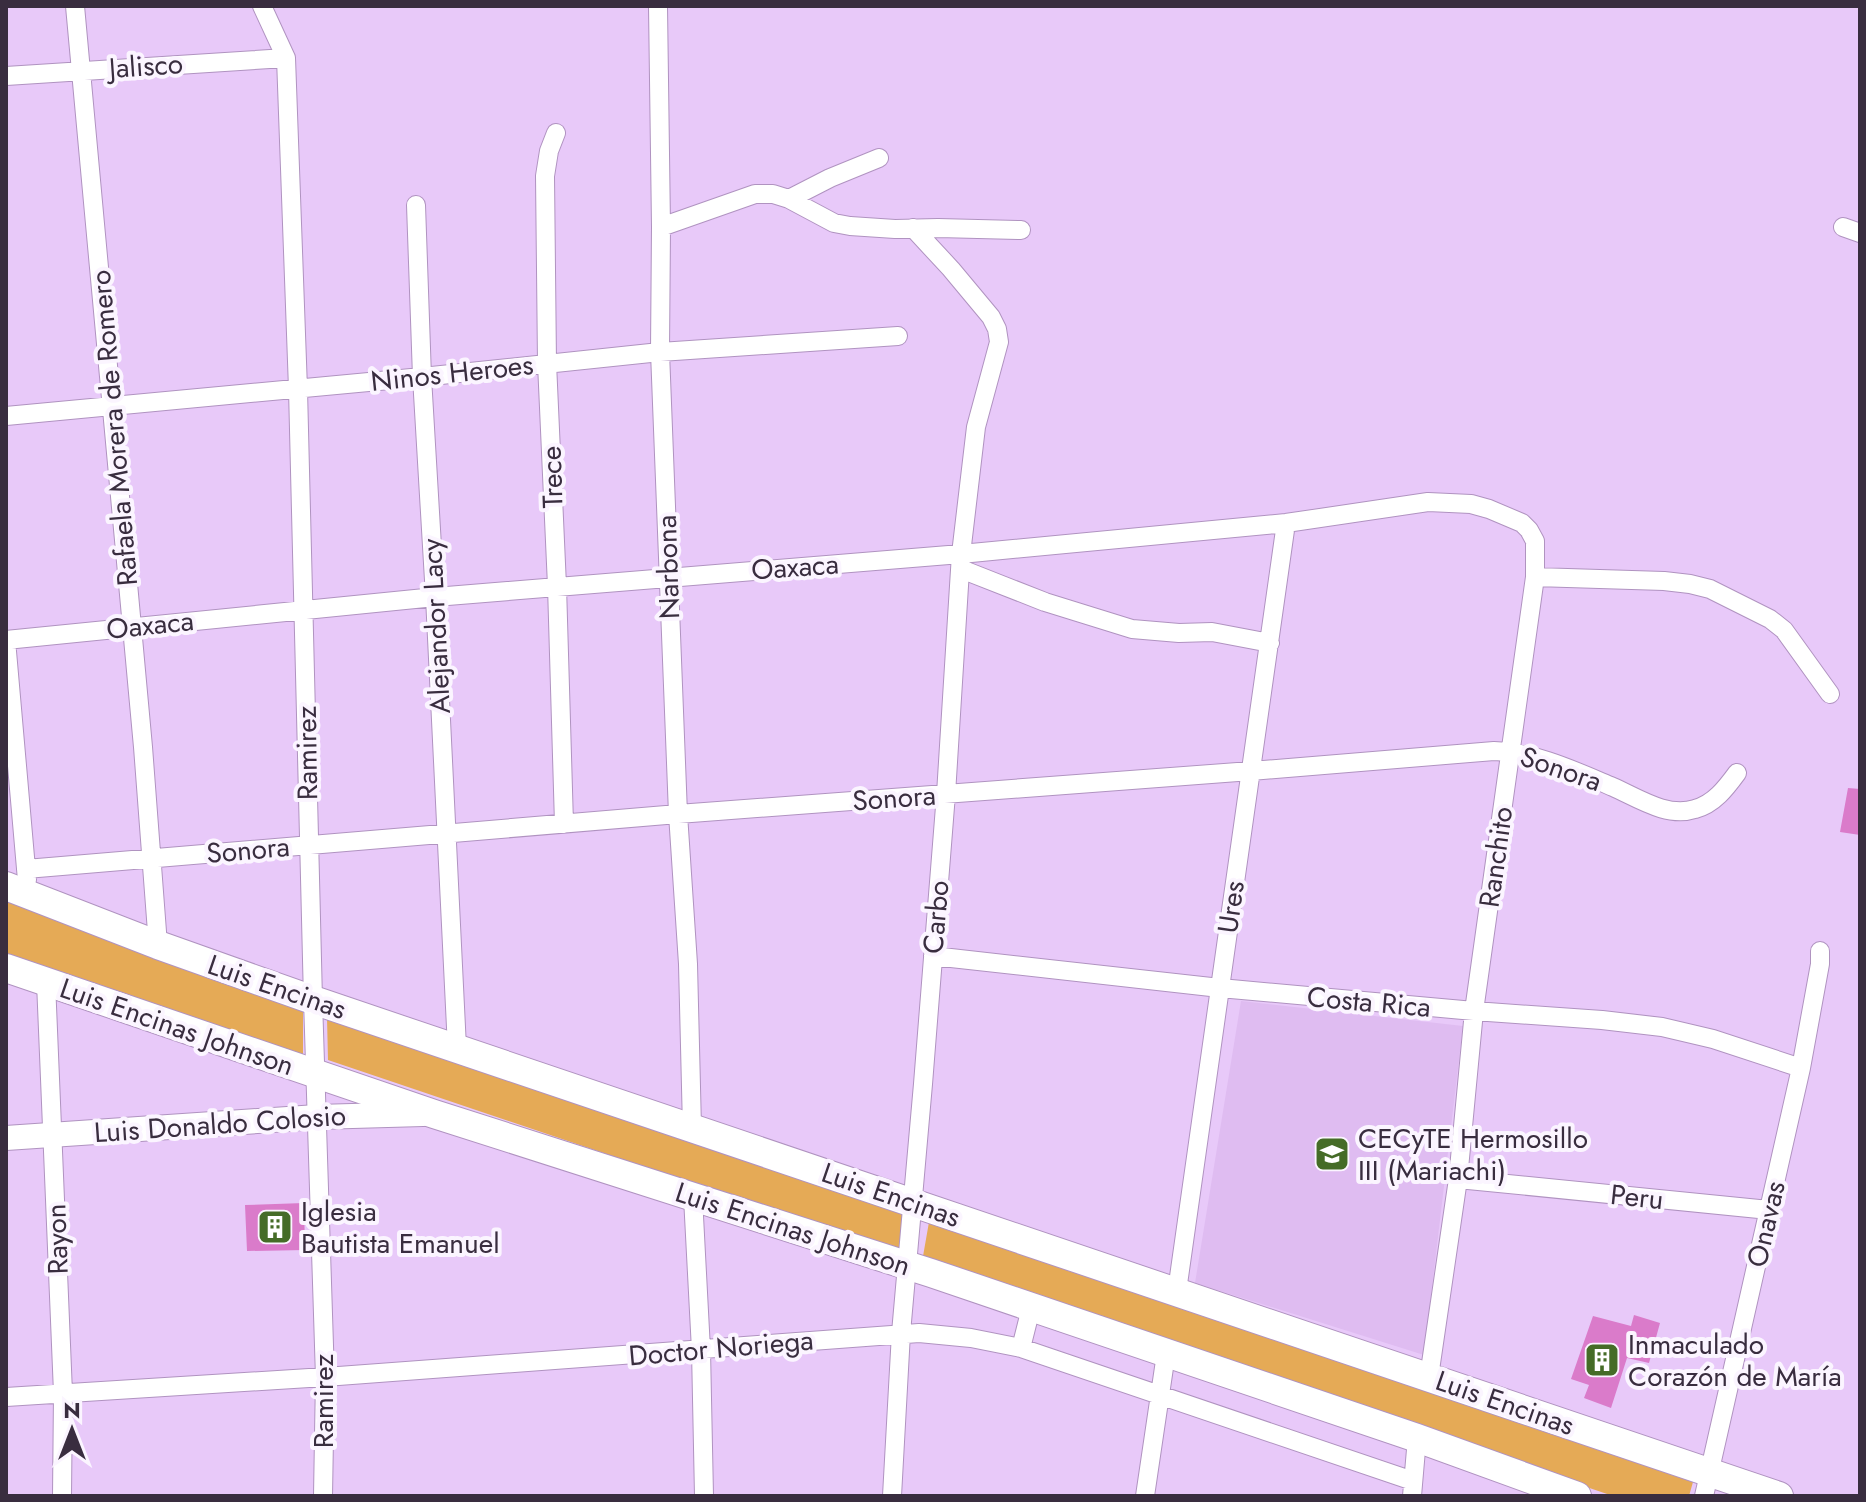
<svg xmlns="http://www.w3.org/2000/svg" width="1866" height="1502" font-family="Jost,sans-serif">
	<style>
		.built { fill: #dfbcf1 }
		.green { fill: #e5aa56 }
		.building { fill: #da7bca }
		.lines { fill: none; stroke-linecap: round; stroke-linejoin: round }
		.minor-casing { stroke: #b093c0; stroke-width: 20 }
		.secondary-casing { stroke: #b093c0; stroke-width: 26 }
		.primary-casing { stroke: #b093c0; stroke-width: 30 }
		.minor { stroke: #fff; stroke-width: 18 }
		.secondary { stroke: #fff; stroke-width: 24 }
		.primary { stroke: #fff; stroke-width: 28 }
		.labels { text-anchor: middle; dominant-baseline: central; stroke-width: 8; stroke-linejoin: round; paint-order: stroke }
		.street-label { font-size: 28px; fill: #392d3f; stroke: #fbf5ff }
		.poi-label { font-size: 28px; fill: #392d3f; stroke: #fbf5ff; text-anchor: start }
	</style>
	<rect width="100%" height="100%" fill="#e8c9f9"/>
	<path class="built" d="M1241,1001L1463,1026L1424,1355L1195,1283Z"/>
	<path class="green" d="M6,901L303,1011V1056L6,955Z
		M327,1018L910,1217L902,1254L328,1060Z
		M929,1222L1693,1482L1689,1496H1613L922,1262Z"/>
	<path class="building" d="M1848,788L1860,789V835L1840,832Z
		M304,1203L305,1250L247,1251L245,1205Z
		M1634,1315L1660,1323L1649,1363L1627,1358L1611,1408L1584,1398L1589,1385L1571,1379L1593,1316L1631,1326Z"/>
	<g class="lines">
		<defs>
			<path id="minor" d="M75,6L143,747L158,945
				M262,6L286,58L298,389L313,1000L325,1377L323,1496
				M658,6L661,227L660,352L678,814L688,964L692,1128
				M6,76L286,58
				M556,133L549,151L545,176L547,363L557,586L564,824
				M789,199L834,223L850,226L895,229L938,228L1021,230
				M416,205L422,377L435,597L457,1048
				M661,227L755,194H773L789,199L830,178L879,158
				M1843,227L1860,233
				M6,416L422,377L660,352L898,336
				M961,569L1045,602L1132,629L1179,633L1212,632L1270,643
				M1535,577L1664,581L1690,584L1710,589L1770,619L1784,630L1830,694
				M6,640L435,597L961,554L1286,523L1428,502L1471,504L1489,509L1522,523L1529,530L1535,541V577L1474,1011L1458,1179L1429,1377
				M6,640L27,880
				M26,869L678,814L1251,771L1494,751C1535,752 1575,771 1613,787C1638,798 1667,818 1695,809C1714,804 1726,788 1737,773
				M933,956L1220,988L1474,1011L1602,1020L1662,1027L1713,1039L1801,1068
				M46,982L63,1393L62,1496
				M1458,1179L1769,1210
				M693,1197L701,1350L704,1496
				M1177,1291L1286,523
				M1021,1348L1031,1308
				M6,1397L325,1377L919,1333L971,1338L1021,1348L1413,1481
				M892,1496L901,1333L923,1084L946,794L961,554L976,427L999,342L997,329L991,317L951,269L913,228
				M1145,1496L1166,1354
				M1412,1496L1417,1438
				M1704,1496L1801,1068L1820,964V951"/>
			<path id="secondary" d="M6,1138L317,1117L423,1114"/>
			<path id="primary" d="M6,886L158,945L313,1000L1779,1496
				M6,968L434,1114L931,1273L1417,1438L1577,1496"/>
		</defs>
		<use href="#minor" class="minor-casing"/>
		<use href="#secondary" class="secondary-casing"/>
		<use href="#primary" class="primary-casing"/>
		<use href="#minor" class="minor"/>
		<use href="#secondary" class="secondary"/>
		<use href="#primary" class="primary"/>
	</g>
	<defs>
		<symbol id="school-square" viewBox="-11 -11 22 22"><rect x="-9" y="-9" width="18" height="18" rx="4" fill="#456c27" stroke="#fbf5ff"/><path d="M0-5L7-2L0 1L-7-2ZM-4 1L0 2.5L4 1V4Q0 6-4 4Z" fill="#fff"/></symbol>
		<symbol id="building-square" viewBox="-11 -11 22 22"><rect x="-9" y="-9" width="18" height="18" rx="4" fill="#456c27" stroke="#fbf5ff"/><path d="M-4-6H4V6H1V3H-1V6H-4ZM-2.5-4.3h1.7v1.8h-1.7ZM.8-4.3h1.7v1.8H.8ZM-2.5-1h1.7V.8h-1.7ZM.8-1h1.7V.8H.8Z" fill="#fff"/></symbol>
	</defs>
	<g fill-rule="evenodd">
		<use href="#school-square" x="1312" y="1134" width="40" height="40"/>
		<use href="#building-square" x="255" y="1207" width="40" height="40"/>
		<use href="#building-square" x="1582" y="1340" width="40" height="40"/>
	</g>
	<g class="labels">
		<g class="street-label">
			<text transform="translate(146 66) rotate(-4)">Jalisco</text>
			<text transform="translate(452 373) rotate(-6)">Ninos Heroes</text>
			<text transform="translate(114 428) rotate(-95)">Rafaela Morera de Romero</text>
			<text transform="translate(552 477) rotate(-92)">Trece</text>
			<text transform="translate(668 567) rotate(-92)">Narbona</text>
			<text transform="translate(795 567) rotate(-4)">Oaxaca</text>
			<text transform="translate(150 625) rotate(-6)">Oaxaca</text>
			<text transform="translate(436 626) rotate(-93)">Alejandor Lacy</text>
			<text transform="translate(307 753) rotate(-91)">Ramirez</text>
			<text transform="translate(1561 769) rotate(19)">Sonora</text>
			<text transform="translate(894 798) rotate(-4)">Sonora</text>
			<text transform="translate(248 850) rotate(-5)">Sonora</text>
			<text transform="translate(1496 857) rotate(-82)">Ranchito</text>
			<text transform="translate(1231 907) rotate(-82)">Ures</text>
			<text transform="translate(936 917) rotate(-85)">Carbo</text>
			<text transform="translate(277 987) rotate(19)">Luis Encinas</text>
			<text transform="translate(1369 1002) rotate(5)">Costa Rica</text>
			<text transform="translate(177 1027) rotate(19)">Luis Encinas Johnson</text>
			<text transform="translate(220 1124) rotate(-4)">Luis Donaldo Colosio</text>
			<text transform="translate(891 1195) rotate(19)">Luis Encinas</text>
			<text transform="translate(1637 1197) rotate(6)">Peru</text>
			<text transform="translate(1766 1224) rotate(-77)">Onavas</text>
			<text transform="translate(793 1229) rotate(18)">Luis Encinas Johnson</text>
			<text transform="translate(57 1239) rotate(-92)">Rayon</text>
			<text transform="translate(721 1348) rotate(-5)">Doctor Noriega</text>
			<text transform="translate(323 1401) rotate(-90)">Ramirez</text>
			<text transform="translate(1505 1403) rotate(19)">Luis Encinas</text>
		</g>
		<g class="poi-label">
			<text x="1358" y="1138">CECyTE Hermosillo<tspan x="1358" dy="32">III (Mariachi)</tspan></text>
			<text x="301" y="1211">Iglesia<tspan x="301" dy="32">Bautista Emanuel</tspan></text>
			<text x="1628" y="1344">Inmaculado<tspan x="1628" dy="32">Corazón de María</tspan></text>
		</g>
	</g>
	<rect width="1866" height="1502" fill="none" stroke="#392d3f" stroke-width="16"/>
	<g transform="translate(72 1430)" stroke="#fbf5ff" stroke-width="6" paint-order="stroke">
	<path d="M0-6L14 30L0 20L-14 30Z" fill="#392d3f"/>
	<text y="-12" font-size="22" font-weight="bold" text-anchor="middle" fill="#392d3f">N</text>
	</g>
</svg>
